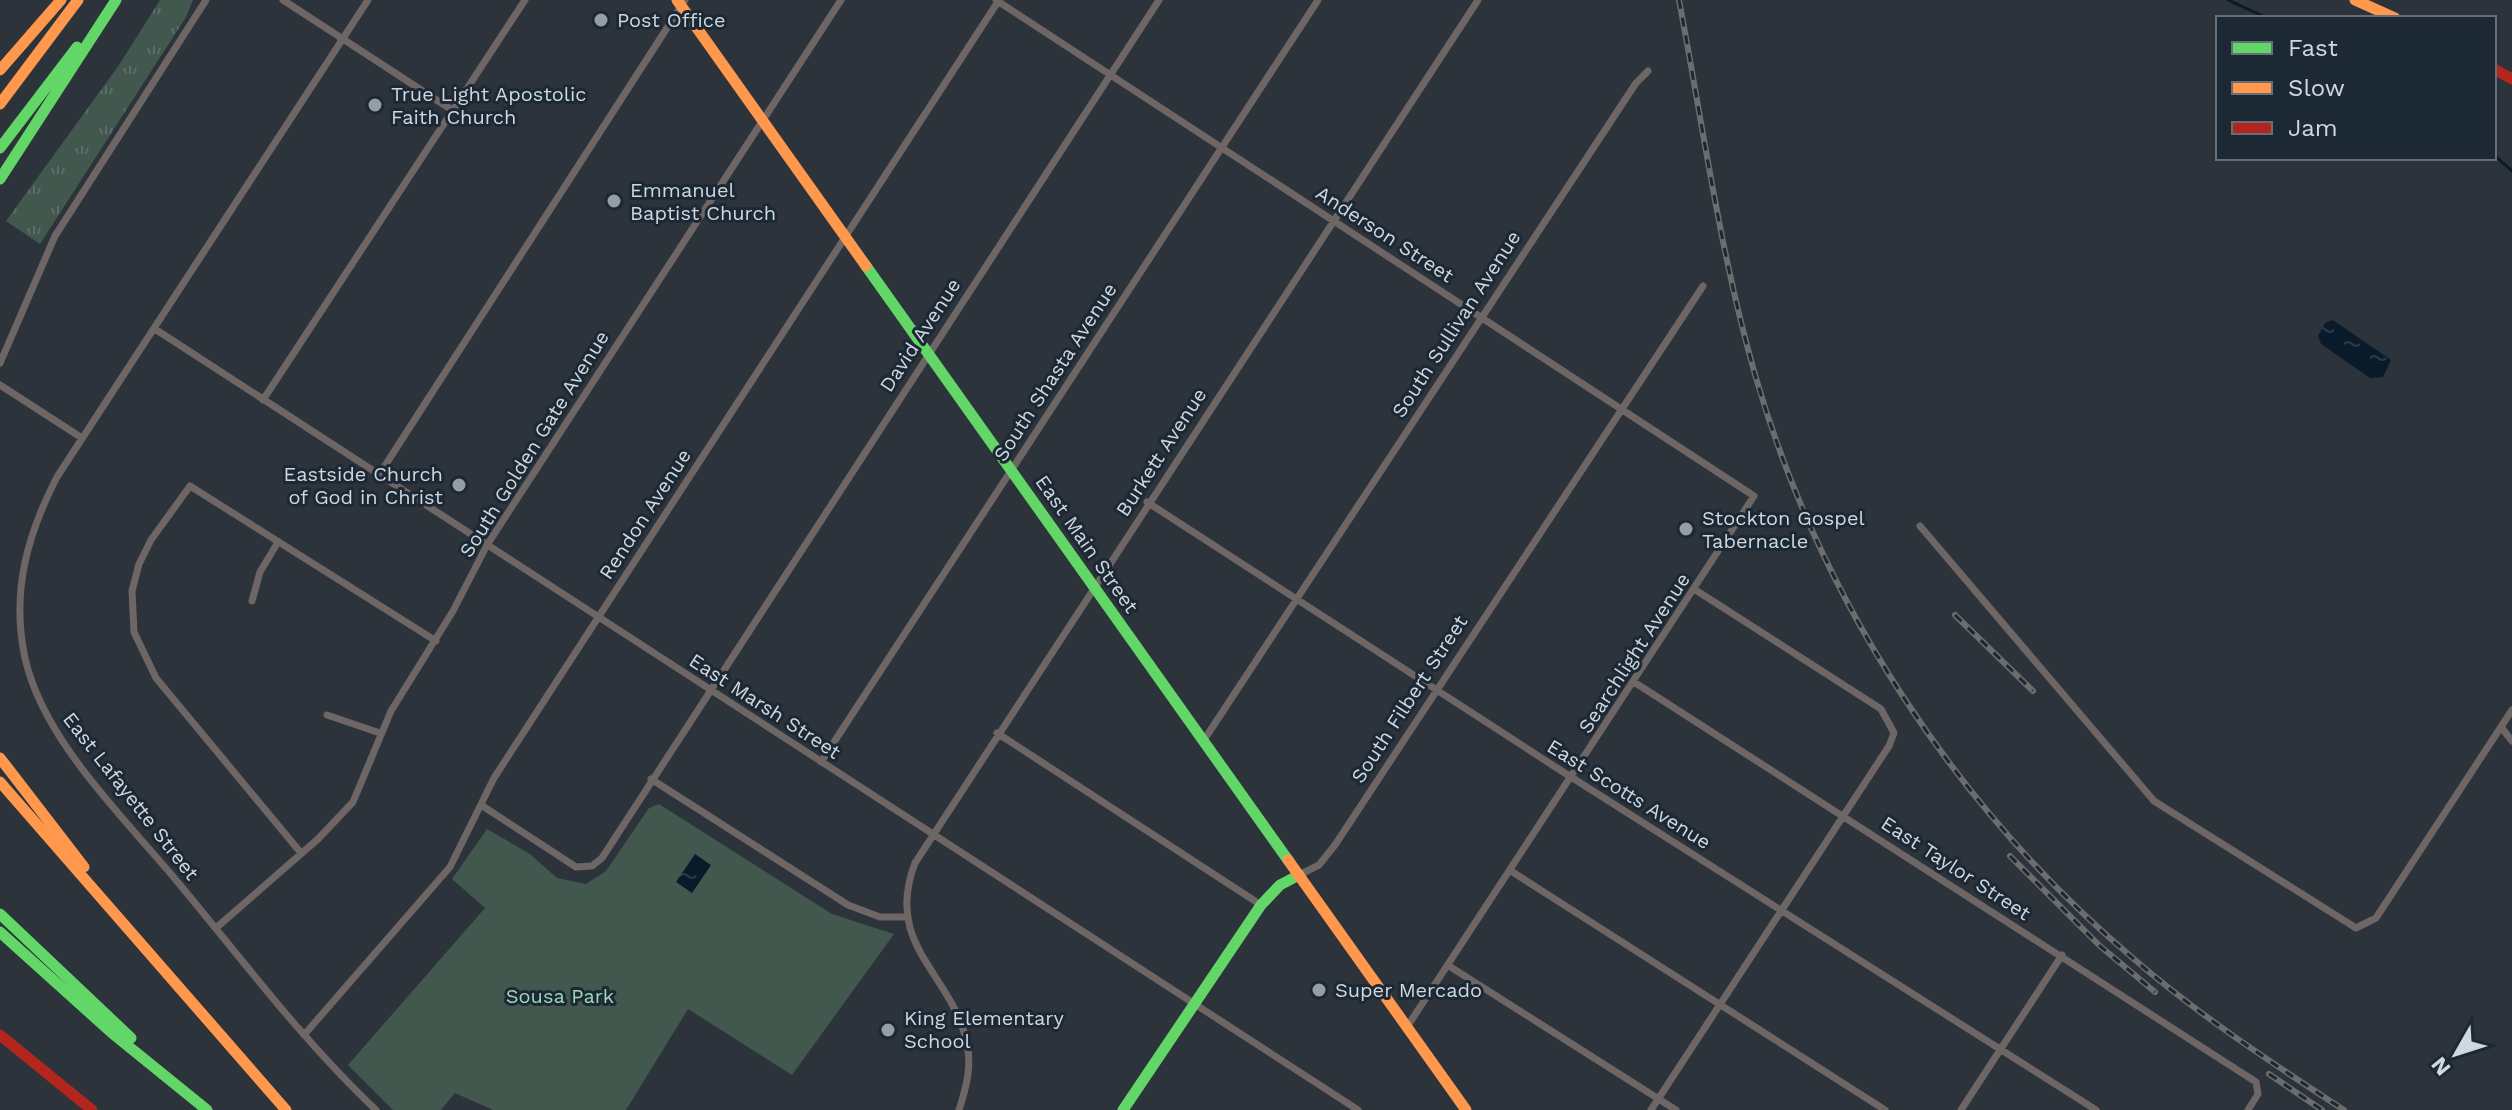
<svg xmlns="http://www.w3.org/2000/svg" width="2512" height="1110" font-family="'Work Sans',sans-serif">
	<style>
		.grass { fill: url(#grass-tufts) }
		.park { fill: #42574e }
		.water { fill: url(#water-ripples) }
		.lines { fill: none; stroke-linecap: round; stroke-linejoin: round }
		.stream { stroke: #091a2b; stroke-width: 3 }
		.street { stroke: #6d6665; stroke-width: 7 }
		.fast { stroke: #63d668; stroke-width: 11 }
		.slow { stroke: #ff974d; stroke-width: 11 }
		.jam { stroke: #b3261e; stroke-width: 11 }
		.rail-casing { stroke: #6d6d6e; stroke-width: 6 }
		.rail { stroke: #1c2935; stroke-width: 3; stroke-dasharray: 9; stroke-linecap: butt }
		.poi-dot { fill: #969ea5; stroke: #1c2935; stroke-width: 3 }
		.labels { text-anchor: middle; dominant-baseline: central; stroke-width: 6; stroke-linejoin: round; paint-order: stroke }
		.poi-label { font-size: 20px; fill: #cfd7df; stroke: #1c2935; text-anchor: start }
		.street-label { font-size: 20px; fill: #cfd7df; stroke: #1c2935 }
		.park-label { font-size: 20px; fill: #9ed9b9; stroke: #1c2935 }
	</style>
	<defs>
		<pattern id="grass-tufts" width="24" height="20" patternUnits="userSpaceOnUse" patternTransform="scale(2)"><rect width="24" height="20" fill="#42574e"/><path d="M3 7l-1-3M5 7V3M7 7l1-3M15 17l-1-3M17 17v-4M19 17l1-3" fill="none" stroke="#5c6e67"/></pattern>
		<pattern id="water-ripples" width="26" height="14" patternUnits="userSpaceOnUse" patternTransform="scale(2)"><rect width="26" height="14" fill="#091a2b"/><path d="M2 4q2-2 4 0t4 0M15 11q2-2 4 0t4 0" fill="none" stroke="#2c3b49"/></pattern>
	</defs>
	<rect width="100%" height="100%" fill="#2c333a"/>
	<path class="grass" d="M160,0H193L186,17L40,244L6,221L119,65Z"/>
	<path class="park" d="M659,804L832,914L894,934L792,1075L688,1009L626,1110H493L455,1093L441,1110H393L348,1065L485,908L452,879L487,829L530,854L557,878L586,884L606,871L649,808Z"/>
	<path class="water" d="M2333,320L2391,360L2383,377L2370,378L2321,344L2318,336L2325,323Z
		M695,854L711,865L692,893L676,882Z"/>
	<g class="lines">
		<path class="stream" d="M2228,0L2267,18
			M2494,155L2512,171"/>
		<path class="street" d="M283,0L452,110
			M368,0L57,477C27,535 11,593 25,658C44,743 127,820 181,886C244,962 304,1042 376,1110
			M996,0L1754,496L1407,1027
			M155,329L1358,1110
			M0,363L55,236L206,0
			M0,385L82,438
			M263,400L525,0
			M379,475L685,0
			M1147,502L1560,770L2096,1110
			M1920,526L2154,801L2356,928L2376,918L2512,710
			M252,601L260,572L278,542
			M1634,682L2256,1082L2258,1094L2248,1110
			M327,715L380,733
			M2501,727L2512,741
			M997,733L1261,905
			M1204,740L1636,83L1648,71
			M821,762L1318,0
			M651,779L848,905L880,917H906
			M481,805L576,867L592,866L602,858L1159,0
			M301,853L156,678L134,632L132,591L139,564L151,540L190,486L436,641
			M1511,871L1885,1110
			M1299,875L1319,865L1335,845L1703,286
			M216,928L318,839L353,802L391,711L453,611L487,545L841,0
			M1449,966L1676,1110
			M304,1035L450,867L494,778L999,0
			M959,1110C966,1088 972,1067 967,1044C953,973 883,947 915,863L1478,0
			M1651,1110L1889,746L1894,733L1881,709L1694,589
			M1961,1110L2062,955"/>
		<path class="fast" d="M0,148L77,47
			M0,179L116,0
			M866,266L1288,860
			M0,914L131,1038
			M0,932L112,1033L207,1110
			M1123,1110L1261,905L1280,885L1299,875"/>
		<path class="slow" d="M677,0L866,266
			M2355,0L2395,18
			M0,70L61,0
			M0,104L78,0
			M0,758L84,867
			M0,782L286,1110
			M1288,860L1466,1110"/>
		<path class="jam" d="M2494,69L2512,79
			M0,1035L92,1110"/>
		<defs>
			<path id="rail" d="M1679,0C1703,126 1720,254 1756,378C1821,602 1957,810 2135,960C2200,1016 2272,1063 2344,1110
				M1955,615L2033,691
				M2010,856L2100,946L2155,992
				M2269,1074L2322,1110"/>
		</defs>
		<use href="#rail" class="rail-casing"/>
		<use href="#rail" class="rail"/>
	</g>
	<g class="poi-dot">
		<circle cx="601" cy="20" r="8"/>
		<circle cx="375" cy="105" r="8"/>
		<circle cx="614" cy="201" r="8"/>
		<circle cx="459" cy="485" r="8"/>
		<circle cx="1686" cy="529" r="8"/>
		<circle cx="1319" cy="990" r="8"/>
		<circle cx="888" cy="1030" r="8"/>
	</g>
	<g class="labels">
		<g class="poi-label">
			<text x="617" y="20">Post Office</text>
			<text x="391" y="94">True Light Apostolic<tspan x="391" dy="23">Faith Church</tspan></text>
			<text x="630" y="190">Emmanuel<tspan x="630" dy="23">Baptist Church</tspan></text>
			<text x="443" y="474" text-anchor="end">Eastside Church<tspan x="443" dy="23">of God in Christ</tspan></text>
			<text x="1702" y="518">Stockton Gospel<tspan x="1702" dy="23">Tabernacle</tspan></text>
			<text x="1335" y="990">Super Mercado</text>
			<text x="904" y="1018">King Elementary<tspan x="904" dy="23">School</tspan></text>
		</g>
		<g class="street-label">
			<text transform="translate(1385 234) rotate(33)">Anderson Street</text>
			<text transform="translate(1456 324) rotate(-57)">South Sullivan Avenue</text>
			<text transform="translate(920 335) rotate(-57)">David Avenue</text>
			<text transform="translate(1055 372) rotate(-57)">South Shasta Avenue</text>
			<text transform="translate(534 444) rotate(-58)">South Golden Gate Avenue</text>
			<text transform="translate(1161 452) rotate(-57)">Burkett Avenue</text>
			<text transform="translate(645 514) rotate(-57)">Rendon Avenue</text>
			<text transform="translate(1087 544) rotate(55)">East Main Street</text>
			<text transform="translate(1634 653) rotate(-57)">Searchlight Avenue</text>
			<text transform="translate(1409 699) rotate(-57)">South Filbert Street</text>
			<text transform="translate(765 706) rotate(33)">East Marsh Street</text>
			<text transform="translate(1629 794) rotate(32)">East Scotts Avenue</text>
			<text transform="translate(131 796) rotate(52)">East Lafayette Street</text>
			<text transform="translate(1956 868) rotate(33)">East Taylor Street</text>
		</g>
		<g class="park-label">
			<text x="560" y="996">Sousa Park</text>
		</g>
	</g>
	<rect x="2216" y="16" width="280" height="144" fill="#1c2935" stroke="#646f79" stroke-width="2"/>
	<rect x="2232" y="42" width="40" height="12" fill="#63d668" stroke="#646f79" stroke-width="2"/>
	<text x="2288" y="56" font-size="24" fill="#cfd7df">Fast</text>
	<rect x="2232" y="82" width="40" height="12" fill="#ff974d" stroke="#646f79" stroke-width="2"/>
	<text x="2288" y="96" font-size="24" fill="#cfd7df">Slow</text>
	<rect x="2232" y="122" width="40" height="12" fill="#b3261e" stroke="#646f79" stroke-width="2"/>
	<text x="2288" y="136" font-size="24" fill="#cfd7df">Jam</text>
	<g transform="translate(2456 1054) rotate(231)" stroke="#1c2935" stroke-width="6" paint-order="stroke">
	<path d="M0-6L14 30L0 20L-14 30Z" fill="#cfd7df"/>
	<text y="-12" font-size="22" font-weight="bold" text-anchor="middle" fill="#cfd7df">N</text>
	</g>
</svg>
